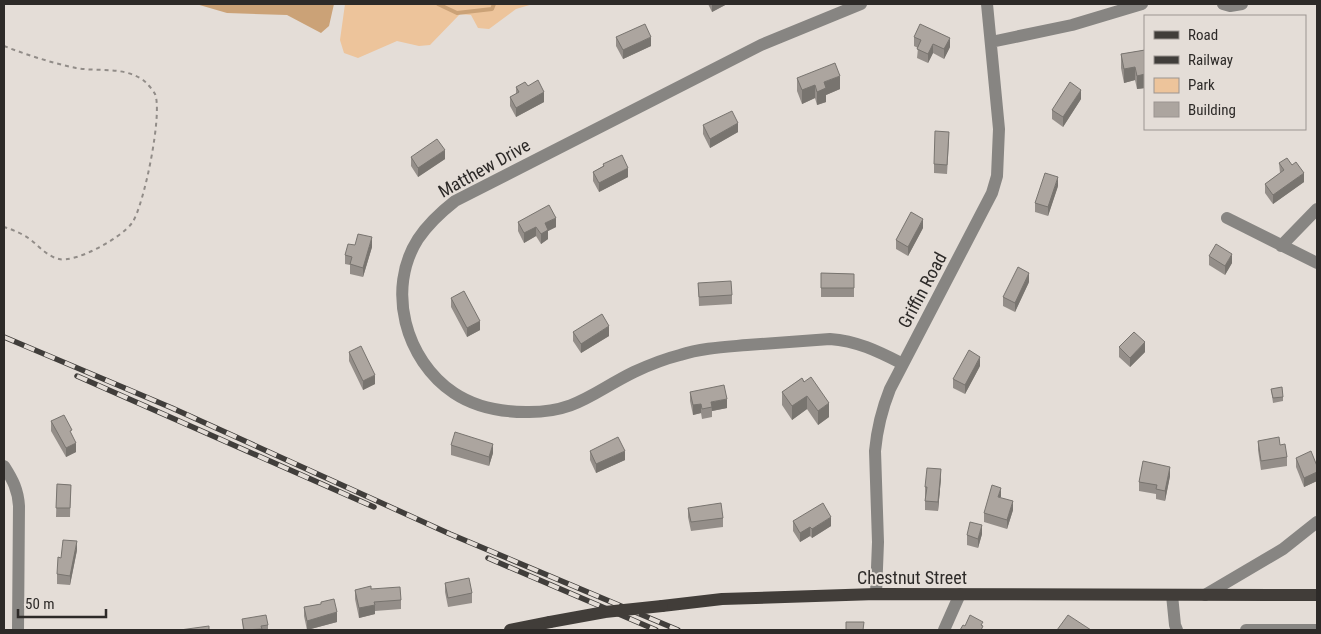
<svg xmlns="http://www.w3.org/2000/svg" width="1321" height="634" font-family="'Roboto Condensed',sans-serif">
	<style>
		.green { fill: #edc49b }
		.water { fill: #cba277 }
		.lines { fill: none; stroke-linecap: round; stroke-linejoin: round }
		.stream { stroke: #cba277; stroke-width: 4 }
		.path { stroke: #918c88; stroke-width: 2; stroke-dasharray: 4 4; stroke-linecap: butt }
		.minor { stroke: #878582; stroke-width: 12 }
		.major { stroke: #413d39; stroke-width: 12 }
		.rail-casing { stroke: #413e3b; stroke-width: 5.5 }
		.rail { stroke: #e4ddd7; stroke-width: 4; stroke-dasharray: 11; stroke-linecap: butt }
		.major-bridge { stroke: #413d39; stroke-width: 12 }
		.wall { fill: #948e89 }
		.shaded-wall { fill: #78746f }
		.building { fill: #aca59f; stroke: #78746f }
		.labels { text-anchor: middle; dominant-baseline: central; stroke-width: 4; stroke-linejoin: round; paint-order: stroke }
		.street-label { font-size: 18px; fill: #2d2a28; stroke: #e4ddd7 }
	</style>
	<rect width="100%" height="100%" fill="#e4ddd7"/>
	<path class="green" d="M345,4H533L516,9L489,29L478,28L471,15L460,14L430,45L419,46L397,41L358,58L344,53L340,40Z"/>
	<path class="water" d="M196,4H334L329,26L321,33L287,15L227,13Z"/>
	<g class="lines">
		<path class="stream" d="M438,4L457,13L492,9L494,4"/>
		<path class="path" d="M4,46C27,55 52,63 76,68C98,72 123,66 143,80C146,82 153,90 155,94C163,113 144,206 132,223C121,238 76,263 59,259C45,256 36,242 25,236C18,232 11,229 4,227"/>
		<path class="minor" d="M861,4L761,45L455,201C441,212 428,224 418,239C386,289 405,360 454,393C475,407 501,412 526,412C576,413 593,392 634,372C649,365 664,359 680,355C702,348 725,347 747,345C775,343 803,341 830,339C858,341 879,352 903,364
			M1223,4L1230,6L1242,4
			M991,42L1072,25L1142,4
			M1227,218L1317,263
			M1281,246L1317,209
			M4,466C13,480 18,490 19,506L18,630
			M876,594L878,542L875,451C877,429 882,409 890,389L992,193L997,176L999,129L987,4
			M1172,595L1175,625L1177,630
			M1205,595L1283,549L1317,522
			M944,630L960,594
			M1246,630H1317"/>
		<path class="major" d="M662,606L722,599L876,594L1317,595
			M510,630L550,622"/>
		<defs>
			<path id="rail" d="M4,337L172,408L450,534L678,630
				M77,376L374,507
				M488,558L656,630"/>
		</defs>
		<use href="#rail" class="rail-casing"/>
		<use href="#rail" class="rail"/>
		<path class="major-bridge" d="M550,622L605,612L662,606"/>
	</g>
	<path class="wall" d="M708,4H727L712,12Z
		M616,37L651,46L623,59L616,46Z
		M914,37L950,47L944,59L933,53L928,63L917,58L918,48L914,46Z
		M1145,50V88L1137,89L1135,80L1124,83L1121,68V54Z
		M797,78L840,89L826,95V102L817,105L815,98L802,104L797,91Z
		M528,86L544,102L516,117L510,106V97L516,94V87Z
		M1081,99L1063,127L1052,119V110Z
		M703,125L738,132L710,148L703,134Z
		M949,141L947,174L934,173V164Z
		M411,157L445,159L418,177L411,166Z
		M1279,163L1304,182L1273,204L1265,193V184L1280,173Z
		M603,164L628,177L599,192L593,181V172L603,166Z
		M1058,186L1048,216L1035,212V203Z
		M518,222L556,227L548,231V239L541,244L536,236L524,243L518,231Z
		M923,228L908,256L896,249V240Z
		M355,245L372,247L363,277L350,274V265L345,264V255Z
		M1209,256L1232,263L1225,275L1209,265Z
		M821,273L854,274V297H821Z
		M1029,282L1015,312L1003,306V297Z
		M698,283L732,295V304L699,306Z
		M451,298L480,330L467,337L451,307Z
		M573,332L609,336L581,353L573,341Z
		M1119,347L1145,352L1130,367L1119,357Z
		M349,352L375,384L363,390L349,361Z
		M980,366L965,394L953,388V379Z
		M802,378L829,417L818,425L807,409L792,420L782,405V392Z
		M1271,389L1283,397V401L1273,403Z
		M690,392L727,408L712,411V417L702,419L701,413L693,415L690,401Z
		M51,421L72,435L76,452L66,457L51,431Z
		M1258,441L1280,445L1287,457V466L1261,470L1258,450Z
		M451,445L493,453L489,466L451,455Z
		M590,451L625,460L596,473L590,460Z
		M1296,458L1317,466V481L1304,487L1296,467Z
		M1170,476L1165,501L1156,499V494L1139,491V482Z
		M941,478L938,511L925,510V487Z
		M57,484L71,485L70,517H56Z
		M1001,498L1013,510L1007,529L984,522V513Z
		M688,508L723,518V527L691,531L688,517Z
		M793,521L831,526L812,538L810,536L800,542L793,531Z
		M982,534L978,548L967,545V535Z
		M77,550L70,585L57,584V574L61,558Z
		M445,583L472,593V603L448,607L445,592Z
		M371,589L401,600V609L375,611V614L359,618L355,599V590Z
		M321,604L337,622L307,630L304,616V607Z
		M242,619L268,625V630H243Z"/>
	<path class="shaded-wall" d="M712,4H727L712,12Z
		M651,37V46L623,59V50Z
		M950,38V47L944,59V49Z
		M933,44V53L928,63V54Z
		M1135,67V80L1124,83V69Z
		M1145,74V88L1137,89V76Z
		M840,76V89L826,95V102L817,105V92L824,82Z
		M815,85V98L802,104V90Z
		M1081,90V99L1063,127V117Z
		M544,92V102L516,117V108Z
		M738,123V132L710,148V139Z
		M445,150V159L418,177V168Z
		M628,168V177L599,192V183Z
		M1304,173V182L1273,204V195Z
		M1058,177V186L1048,216V207Z
		M556,218V227L548,231V239L541,244V234L545,223Z
		M923,219V228L908,256V247Z
		M536,227V236L524,243V233Z
		M372,237V247L363,277V268Z
		M1232,254V263L1225,275V266Z
		M1029,273V282L1015,312V303Z
		M480,321V330L467,337V328Z
		M609,326V336L581,353V344Z
		M1145,342V352L1130,367V358Z
		M980,357V366L965,394V385Z
		M375,375V384L363,390V381Z
		M807,396V409L792,420V406Z
		M727,399V408L712,411L711,402Z
		M829,403V417L818,425V411Z
		M701,404V413L693,415V405Z
		M76,443V452L66,457V448Z
		M493,444V453L489,466V457Z
		M625,451V460L596,473V464Z
		M1170,467V476L1165,501V491Z
		M941,469V478L938,511V502Z
		M1317,472V481L1304,487V478Z
		M1001,488V497H998Z
		M1013,501V510L1007,529V520Z
		M831,517V526L812,538V529Z
		M982,525V534L978,548V539Z
		M810,527V536L800,542V533Z
		M77,541V550L70,585V576Z
		M375,605V614L359,618V608Z
		M337,612V622L307,630V621Z"/>
	<path class="building" d="M645,24L651,37L623,50L616,37Z
		M920,24L950,38L944,49L933,44L928,54L917,49L921,40L914,37Z
		M1145,50V74L1137,76L1135,67L1124,69L1121,54Z
		M835,63L840,76L824,82L826,88L817,92L815,85L802,90L797,78Z
		M538,80L544,92L516,108L510,97L519,92L516,87L525,82L528,86Z
		M1070,82L1081,90L1063,117L1052,110Z
		M732,111L738,123L710,139L703,125Z
		M935,131L949,132L947,165L934,164Z
		M437,139L445,150L418,168L411,157Z
		M622,155L628,168L599,183L593,172L604,166L603,164Z
		M1287,158L1292,165L1296,162L1304,173L1273,195L1265,184L1284,170L1279,163Z
		M1045,173L1058,177L1048,207L1035,203Z
		M549,205L556,218L545,223L548,230L541,234L536,227L524,233L518,222Z
		M911,212L923,219L908,247L896,240Z
		M358,234L372,237L363,268L350,264L352,257L345,255L348,244L355,245Z
		M1216,244L1232,254L1225,266L1209,256Z
		M1018,267L1029,273L1015,303L1003,297Z
		M821,273L854,274V288H821Z
		M731,281L732,295L699,297L698,283Z
		M464,291L480,321L467,328L451,298Z
		M602,314L609,326L581,344L573,332Z
		M1134,332L1145,342L1130,358L1119,347Z
		M361,346L375,375L363,381L349,352Z
		M969,350L980,357L965,385L953,379Z
		M811,377L829,403L818,411L807,396L792,406L782,392L802,378L804,382Z
		M724,385L727,399L711,402L712,407L702,409L701,404L693,405L690,392Z
		M1282,387L1283,397L1273,398L1271,389Z
		M64,415L72,430L70,431L76,443L66,448L51,421Z
		M455,432L493,444L489,457L451,445Z
		M618,437L625,451L596,464L590,451Z
		M1279,437L1280,445L1285,444L1287,457L1261,461L1258,441Z
		M1311,451L1317,466V472L1304,478L1296,458Z
		M1143,461L1170,467L1165,491L1156,489L1157,485L1139,482Z
		M927,468L941,469L938,502L925,501L927,487H925Z
		M57,484L71,485L70,508H56Z
		M992,485L1001,488L998,497L1013,501L1007,520L984,513Z
		M721,503L723,518L691,522L688,508Z
		M823,503L831,517L812,529L810,527L800,533L793,521Z
		M970,522L982,525L978,539L967,535Z
		M63,540L77,541L70,576L57,574L58,557L61,558Z
		M469,578L472,593L448,598L445,583Z
		M371,586V589L400,587L401,600L374,602L375,605L359,608L355,590Z
		M334,599L337,612L307,621L304,607L321,604V602Z
		M266,615L268,625L261,626L262,629L244,630L242,619Z
		M970,615L983,622L981,625L983,626L981,630H960L963,625L965,626Z
		M1068,615L1091,630H1057Z
		M846,622H864L863,630H846Z
		M209,626V630H180Z"/>
	<g class="labels">
		<g class="street-label">
			<text transform="translate(484 168) rotate(-29)">Matthew Drive</text>
			<text transform="translate(922 290) rotate(-62)">Griffin Road</text>
			<text x="912" y="577">Chestnut Street</text>
		</g>
	</g>
	<rect width="1321" height="634" fill="none" stroke="#2d2a28" stroke-width="10"/>
	<rect x="1144" y="15" width="162" height="115" fill="#e4ddd7" stroke="#9b9591"/>
	<rect x="1154" y="31" width="25" height="8" fill="#413d39" stroke="#9b9591"/>
	<text x="1188" y="40" font-size="15" fill="#2d2a28">Road</text>
	<rect x="1154" y="56" width="25" height="8" fill="#413e3b" stroke="#9b9591"/>
	<text x="1188" y="65" font-size="15" fill="#2d2a28">Railway</text>
	<rect x="1154" y="78" width="25" height="15" fill="#edc49b" stroke="#9b9591"/>
	<text x="1188" y="90" font-size="15" fill="#2d2a28">Park</text>
	<rect x="1154" y="102" width="25" height="15" fill="#aca59f" stroke="#9b9591"/>
	<text x="1188" y="115" font-size="15" fill="#2d2a28">Building</text>
	<path d="M18 609v8h88v-8" fill="none" stroke="#2d2a28" stroke-width="2.5"/>
	<text x="25" y="609" font-size="15" fill="#2d2a28" stroke="#e4ddd7" stroke-width="4" paint-order="stroke">50 m</text>
</svg>
